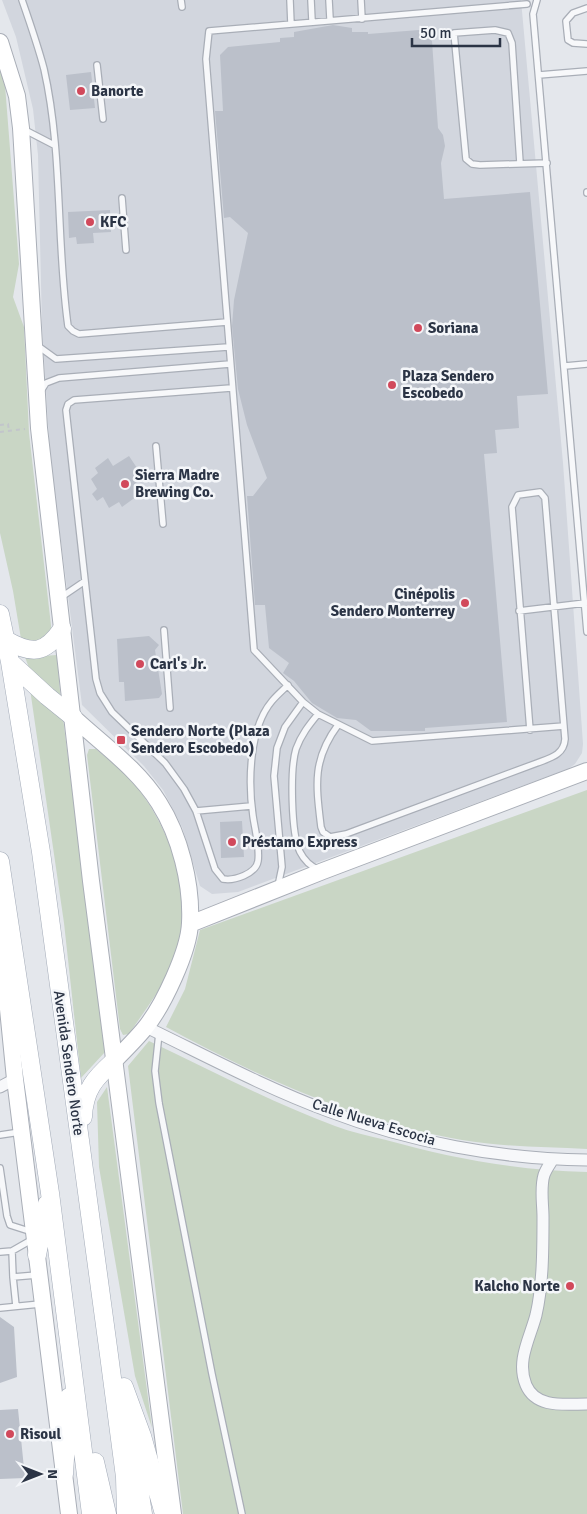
<svg xmlns="http://www.w3.org/2000/svg" width="587" height="1514" font-family="Signika,sans-serif">
	<style>
		.built { fill: #d2d6de }
		.green { fill: #c9d6c5 }
		.building { fill: #bbc0ca }
		.lines { fill: none; stroke-linecap: round; stroke-linejoin: round }
		.lane-casing { stroke: #a9aeb7; stroke-width: 8 }
		.street-casing { stroke: #a9aeb7; stroke-width: 13 }
		.secondary-casing { stroke: #a9aeb7; stroke-width: 18 }
		.primary-casing { stroke: #a3abb8; stroke-width: 19 }
		.path { stroke: #c2c5cb; stroke-width: 2; stroke-dasharray: 4 4; stroke-linecap: butt }
		.lane { stroke: #f7f8fa; stroke-width: 5.5 }
		.street { stroke: #f7f8fa; stroke-width: 11 }
		.secondary { stroke: #fff; stroke-width: 16 }
		.primary { stroke: #fff; stroke-width: 18 }
		.poi-dot { fill: #d1495b; stroke: #f4f6f9; stroke-width: 2 }
		.labels { text-anchor: middle; dominant-baseline: central; stroke-width: 5; stroke-linejoin: round; paint-order: stroke }
		.poi-label { font-size: 15px; font-weight: bold; fill: #2b3445; stroke: #f4f6f9; text-anchor: start }
		.street-label { font-size: 15px; fill: #2b3445; stroke: #f4f6f9 }
	</style>
	<rect width="100%" height="100%" fill="#e4e7ec"/>
	<path class="built" d="M2,0H521L563,463L583,744L582,753L575,764L568,769L238,892L212,894L200,886L182,827L163,790L144,766L82,705L50,456L42,326L38,155L33,109L16,37Z"/>
	<path class="green" d="M0,68L5,85L19,264L13,297L24,327L29,433L52,634L30,644L21,639L13,591L0,533Z
		M57,655L61,703L29,668L25,657Z
		M30,689L63,718L105,1052L81,1078L64,923Z
		M89,749H96C111,762 129,775 140,791C176,840 199,912 170,970C159,992 143,1013 129,1034L123,1035L120,1029L87,755Z
		M587,790V1149C546,1147 503,1147 462,1140C358,1122 258,1077 166,1027L185,989L200,930Z
		M149,1041C210,1070 271,1102 335,1126C351,1132 369,1136 386,1140C451,1158 519,1171 587,1172V1514H183L128,1066Z
		M107,1087L152,1428L135,1376L99,1167L97,1102Z"/>
	<path class="building" d="M333,25L352,28V32H368V34L419,30L432,41L438,128L443,135L445,146L441,163L444,199L530,192L548,394L517,396L519,428L495,430L497,453L484,454L507,722L425,728V731H371L356,720L337,718L312,703L294,681L283,673L289,663L269,648L265,605H255L247,496H253L267,478L247,425L238,389L232,326L234,300L248,233L230,217L224,218L215,111H223L220,55L228,47L280,42V38L294,37V32Z
		M91,72L95,108L70,110L66,75Z
		M110,210L111,232L93,233L94,243L77,244L76,237L69,238L68,212Z
		M129,456L145,480L139,484L144,491L122,507L119,502L109,508L103,497L97,501L92,494L97,489L91,479L98,473L95,468L108,458L113,466Z
		M149,636L159,645L155,650L162,694L159,698L125,701L124,682H119L117,639Z
		M242,821L244,857L221,858L220,822Z
		M0,1317L14,1327L17,1377L0,1383Z
		M18,1409L25,1478L0,1479V1410Z"/>
	<g class="lines">
		<defs>
			<path id="lane" d="M22,0C30,23 38,46 44,69C63,153 56,241 68,326L73,331L79,334L227,322
				M181,0L182,7
				M290,0L291,24
				M311,0L312,21
				M329,0L330,19
				M361,0L362,19
				M537,0L533,14L587,632
				M527,4L209,31L206,59L254,650L303,702L318,714L372,741L564,726
				M587,8L573,13L566,21L568,40L573,43L587,44
				M97,65L103,119
				M539,75L587,71
				M23,129L54,145
				M520,163L512,43L508,33L495,30L454,33L466,159L472,164L480,165L547,163
				M587,192V193
				M122,198L126,250
				M38,346L56,359L228,347
				M565,366L587,364
				M231,388L74,400L68,404L66,410L96,679L100,693L112,712L165,763L184,789L196,811L215,869L223,879C234,881 256,874 258,861C260,848 255,830 253,816C248,782 249,728 272,701C277,695 283,690 288,685
				M41,391L46,383L59,378L230,364
				M156,446L163,524
				M60,598L85,581
				M519,611L585,603
				M164,630L170,708
				M318,714C309,725 301,735 296,749C290,769 291,834 300,852C304,860 310,866 319,870
				M338,725C312,760 316,785 321,827L323,832L330,837L346,834L537,763C550,758 564,755 565,739L545,498L540,492L518,495L512,507L530,730
				M196,811L251,806
				M278,886L282,867L274,776L277,748L285,727L303,702
				M159,1033L155,1071L159,1103L212,1374L242,1514
				M0,1135L20,1132
				M0,1168L7,1216L10,1225L32,1232
				M12,1251L33,1239
				M0,1252L12,1251L13,1277
				M16,1306L13,1277L37,1275
				M0,1308L40,1304"/>
			<path id="street" d="M146,1027C206,1056 266,1088 328,1111C409,1142 500,1159 587,1160
				M0,1087L15,1079
				M553,1159C550,1164 546,1169 544,1175C540,1188 543,1204 543,1217C543,1248 543,1285 536,1315C530,1338 516,1361 526,1385C536,1409 566,1404 587,1404"/>
			<path id="secondary" d="M0,42L17,96L21,128L39,428L91,881L173,1514
				M73,717C102,744 138,769 159,803C180,836 192,884 190,923C189,951 163,1006 145,1028C136,1039 125,1050 114,1061
				M2,900L0,922L3,959L15,1079L69,1514
				M190,924L323,871L587,771"/>
			<path id="primary" d="M0,614L10,662L41,852L109,1355L125,1477L126,1514
				M6,640C32,655 45,654 62,629
				M10,662L47,696L73,717
				M0,861L50,1193L91,1514
				M83,1117C84,1090 95,1078 114,1061
				M37,1255L47,1204
				M124,1387L142,1436L164,1514
				M130,1428L143,1514
				M95,1462L107,1514
				M64,1474L69,1397"/>
		</defs>
		<use href="#lane" class="lane-casing"/>
		<use href="#street" class="street-casing"/>
		<use href="#secondary" class="secondary-casing"/>
		<use href="#primary" class="primary-casing"/>
		<path class="path" d="M0,425L8,424L9,431
			M0,432L25,429"/>
		<use href="#lane" class="lane"/>
		<use href="#street" class="street"/>
		<use href="#secondary" class="secondary"/>
		<use href="#primary" class="primary"/>
	</g>
	<g class="poi-dot">
		<circle cx="81" cy="91" r="5"/>
		<circle cx="90" cy="222" r="5"/>
		<circle cx="418" cy="328" r="5"/>
		<circle cx="392" cy="385" r="5"/>
		<circle cx="125" cy="484" r="5"/>
		<circle cx="465" cy="603" r="5"/>
		<circle cx="140" cy="664" r="5"/>
		<rect x="116" y="735" width="10" height="10" rx="2.5"/>
		<circle cx="232" cy="842" r="5"/>
		<circle cx="570" cy="1286" r="5"/>
		<circle cx="10" cy="1434" r="5"/>
	</g>
	<g class="labels">
		<g class="poi-label">
			<text x="91" y="91">Banorte</text>
			<text x="100" y="222">KFC</text>
			<text x="428" y="328">Soriana</text>
			<text x="402" y="376">Plaza Sendero<tspan x="402" dy="17">Escobedo</tspan></text>
			<text x="135" y="475">Sierra Madre<tspan x="135" dy="17">Brewing Co.</tspan></text>
			<text x="455" y="594" text-anchor="end">Cinépolis<tspan x="455" dy="17">Sendero Monterrey</tspan></text>
			<text x="150" y="664">Carl's Jr.</text>
			<text x="131" y="731">Sendero Norte (Plaza<tspan x="131" dy="17">Sendero Escobedo)</tspan></text>
			<text x="242" y="842">Préstamo Express</text>
			<text x="560" y="1286" text-anchor="end">Kalcho Norte</text>
			<text x="20" y="1434">Risoul</text>
		</g>
		<g class="street-label">
			<text transform="translate(69 1063) rotate(82)">Avenida Sendero Norte</text>
			<text transform="translate(374 1122) rotate(17)">Calle Nueva Escocia</text>
		</g>
	</g>
	<g transform="translate(40 1474) rotate(90)" stroke="#f4f6f9" stroke-width="4" paint-order="stroke">
	<path d="M0-4L9 19L0 12L-9 19Z" fill="#2b3445"/>
	<text y="-8" font-size="14" font-weight="bold" text-anchor="middle" fill="#2b3445">N</text>
	</g>
	<path d="M412 38v8h88v-8" fill="none" stroke="#2b3445" stroke-width="2.5"/>
	<text x="420" y="38" font-size="15" fill="#2b3445" stroke="#f4f6f9" stroke-width="4" paint-order="stroke">50 m</text>
</svg>
